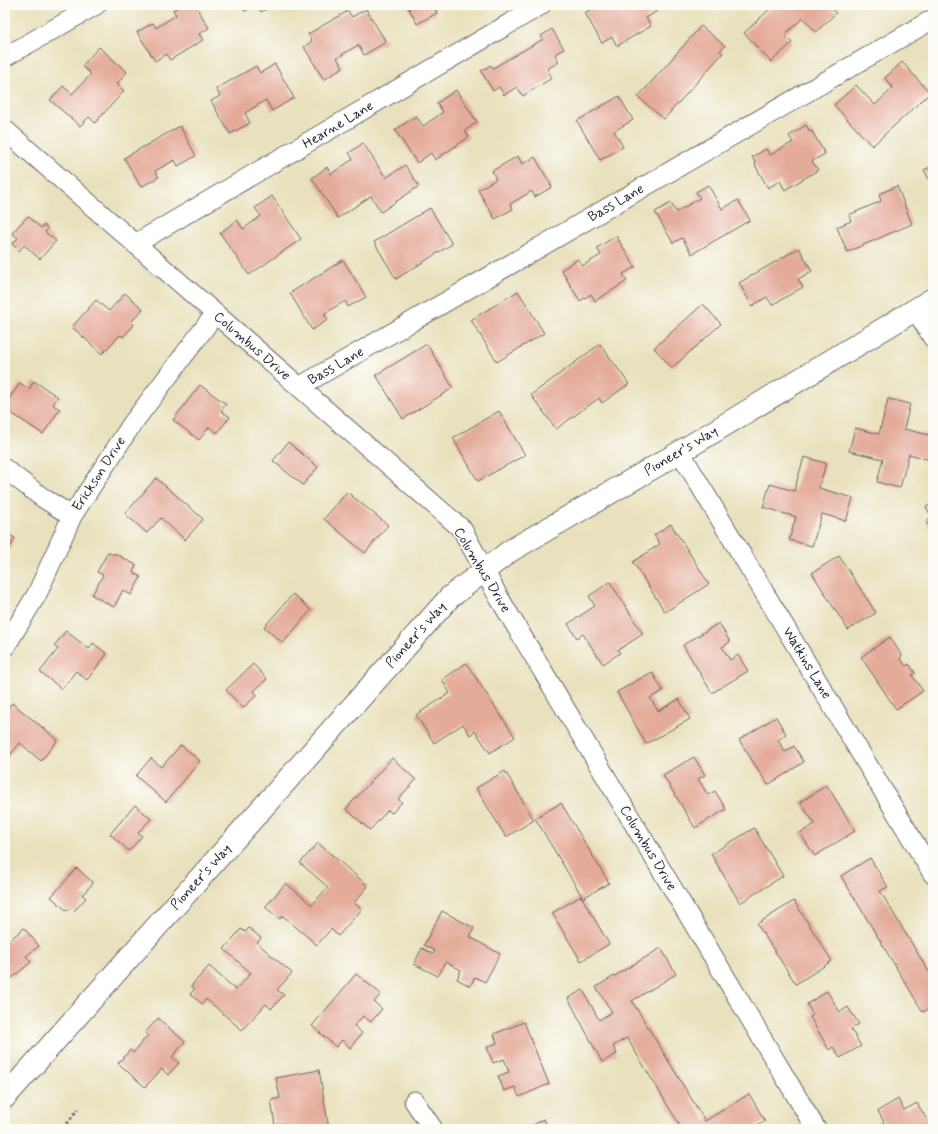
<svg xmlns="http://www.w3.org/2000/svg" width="938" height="1134" font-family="Mynerve,sans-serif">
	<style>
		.building { fill: #e4aa9a }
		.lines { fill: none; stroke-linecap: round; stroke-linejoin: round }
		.street-casing { stroke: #686568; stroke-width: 21 }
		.secondary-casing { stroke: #686568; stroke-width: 24 }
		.path { stroke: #686568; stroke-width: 2.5; stroke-dasharray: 3 3; stroke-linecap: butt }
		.street { stroke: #fff; stroke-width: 19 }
		.secondary { stroke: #fff; stroke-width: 22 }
		.labels { text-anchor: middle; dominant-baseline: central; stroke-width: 3.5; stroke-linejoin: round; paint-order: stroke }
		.street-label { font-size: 14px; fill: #22223b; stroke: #fdfcf7 }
	</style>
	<rect width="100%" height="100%" fill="#fdfcf7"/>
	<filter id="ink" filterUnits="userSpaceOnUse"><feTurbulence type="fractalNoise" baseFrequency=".025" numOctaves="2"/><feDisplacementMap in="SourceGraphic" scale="8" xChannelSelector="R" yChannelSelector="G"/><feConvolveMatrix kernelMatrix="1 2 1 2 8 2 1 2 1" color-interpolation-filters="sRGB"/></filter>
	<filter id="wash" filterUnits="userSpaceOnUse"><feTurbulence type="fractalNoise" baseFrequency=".012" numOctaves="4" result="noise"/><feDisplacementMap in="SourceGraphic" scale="16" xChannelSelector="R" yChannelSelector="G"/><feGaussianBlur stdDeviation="0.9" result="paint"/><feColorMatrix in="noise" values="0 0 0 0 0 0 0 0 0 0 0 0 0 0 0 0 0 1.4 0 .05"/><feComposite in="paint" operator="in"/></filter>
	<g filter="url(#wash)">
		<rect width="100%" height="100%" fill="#e9e1bd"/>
		<g id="blocks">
			<path class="building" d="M181,5H195L209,28L199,34L203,40L170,60L166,54L155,61L137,32L153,23L156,28L176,15L173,10Z
				M242,5H256L245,11Z
				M257,5H273L261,12Z
				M407,5H433L437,13L417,24Z
				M598,5H606L607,7L610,5H653L657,11L646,18L651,26L617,46L612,37L602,43L585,13Z
				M774,5H829L836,13L816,32L803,18L784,35L792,43L771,62L744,33Z
				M366,9L386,42L364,55L358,45L337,58L343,67L324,80L304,47L312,41L308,34L348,11L352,17Z
				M701,26L725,46L720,51L723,53L664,119L638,97Z
				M552,29L564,49L555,54L559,62L547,69L552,78L523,96L517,87L504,95L499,87L493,91L481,71L491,65L493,68L543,39L541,36Z
				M99,47L127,72L117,84L124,91L95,123L89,117L80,126L50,100L63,86L72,94L91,74L82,66Z
				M902,62L930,93L872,146L834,105L856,85L875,105L893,88L885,78Z
				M275,64L294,98L272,111L266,100L245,113L250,123L230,134L211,101L220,96L216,89L256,66L260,73Z
				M456,90L477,122L465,131L469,137L435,160L431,153L417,163L395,130L416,116L423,126L443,112L437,103Z
				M619,96L633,120L614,131L623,147L600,160L577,121Z
				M806,125L810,132L812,131L825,154L812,161L818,170L785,190L780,181L768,188L755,165L756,164L752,157L766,149L770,155L793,142L789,136Z
				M180,126L196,156L178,166L175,160L155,171L159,177L141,187L124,158Z
				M363,143L386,178L405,165L419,186L381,212L371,196L338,218L312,178L327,167L331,174L353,159L349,153Z
				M518,156L522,164L535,157L552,187L535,197L532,191L510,204L513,209L495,219L478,190L496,179L492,171Z
				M933,166V187L924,170Z
				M708,185L722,209L738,200L750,220L692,254L682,238L673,243L655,212L671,203L676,212L700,198L696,192Z
				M897,186L912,224L847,252L837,227L851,221L849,215L881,201L879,194Z
				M272,196L301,239L249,275L220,233L237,220L243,229L261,216L255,208Z
				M430,208L452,244L396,279L374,242Z
				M28,216L41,228L44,225L48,229L45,232L56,241L40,259L24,245L19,251L12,244L18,238L12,233Z
				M616,236L635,267L623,274L627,281L595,301L591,294L580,301L561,270L578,259L582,266L601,255L597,248Z
				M799,248L812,271L798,279L803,287L772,305L767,297L752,306L739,283Z
				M343,260L366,297L348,307L345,301L324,314L328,320L312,330L290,293Z
				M518,291L544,333L497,362L471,320Z
				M125,293L143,309L131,322L134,325L123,337L120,335L102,354L72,327L96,300L109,311Z
				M703,304L721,324L672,368L654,348Z
				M427,344L453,388L403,419L376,375Z
				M600,344L629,384L602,403L599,398L556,429L531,395Z
				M34,381L58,397L53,405L60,409L43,434L5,409V405L20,383L29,389Z
				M200,385L226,404L221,411L230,417L217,433L209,427L199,440L173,420Z
				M888,399L910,404L904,429L933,436V461L909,454L900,488L877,482L883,459L849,451L855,428L879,434Z
				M499,411L525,455L478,481L453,438Z
				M288,442L318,467L303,485L273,461Z
				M804,457L826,463L819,488L853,498L846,521L822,514L812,546L789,540L796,517L763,507L770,484L794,491Z
				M156,478L203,519L185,540L161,518L147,533L125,514Z
				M347,492L388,525L365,553L324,519Z
				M933,503V533L926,521L932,517L926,507Z
				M671,524L709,584L665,612L633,562L660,544L654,535Z
				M5,533L15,538L5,557Z
				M108,552L113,555L114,553L136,565L133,572L141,577L131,595L123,590L114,607L92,595L103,575L97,572Z
				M839,556L876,613L848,630L812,573Z
				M610,582L643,634L618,650L620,653L603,664L583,634L577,638L568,624L595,606L589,596Z
				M293,594L311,610L283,643L264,627Z
				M719,623L730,642L722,647L730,660L738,655L748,671L712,693L683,645Z
				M66,631L89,649L93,643L107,654L87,680L76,671L62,689L40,672L58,649L54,646Z
				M890,637L902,656L900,658L906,666L909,664L915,673L912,675L923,691L896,709L861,657Z
				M466,663L515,737L490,753L475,731L470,735L463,724L434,743L416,715L450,693L442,680Z
				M253,664L267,679L254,691L257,695L243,708L226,690Z
				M652,672L663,691L650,698L658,711L679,699L690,719L646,744L617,692Z
				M12,703L58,740L41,761L20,743L7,759L5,757V711Z
				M776,717L786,734L778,740L785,752L794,746L804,762L768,785L739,740Z
				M181,745L200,761L166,802L136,776L151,758L161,767Z
				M694,757L705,775L698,779L708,795L715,791L726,809L695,828L663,775Z
				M392,758L416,780L398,799L402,802L392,813L388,810L370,830L346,809Z
				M505,771L534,820L506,837L476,788Z
				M827,785L855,831L815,856L800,833L815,824L800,802Z
				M561,803L609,883L583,898L535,818Z
				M135,805L151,819L138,833L142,836L129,851L110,834Z
				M754,828L783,876L740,903L711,854Z
				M318,843L368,886L354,903L362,909L338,936L331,929L317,945L283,916L280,919L265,907L286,883L312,905L328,887L300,863Z
				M870,858L888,887L880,891L929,972L933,970V1006L923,1012L841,876Z
				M77,868L93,883L82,895L86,898L74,911L71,908L67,911L51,897Z
				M581,896L609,944L581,961L552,913Z
				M794,901L832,961L796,984L757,924Z
				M442,911L474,928L470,937L500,954L485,982L475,977L470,986L457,979L461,970L446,962L438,976L414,964L422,948L433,954L435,951L424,945Z
				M24,928L39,946L26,956L31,962L12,978L7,973L5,975V944Z
				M249,928L261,938L257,943L292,973L277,990L284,995L271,1009L266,1004L242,1030L206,999L202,1004L190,994L195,989L191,986L209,966L236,990L251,973L224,949L241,929L245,932Z
				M661,948L676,974L632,1001L705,1121L749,1094L765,1121L751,1129H682L627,1038L613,1046L617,1054L602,1062L568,998L583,990L599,1020L612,1012L596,987Z
				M356,974L381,994L374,1002L382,1009L371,1022L363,1016L354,1026L362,1033L350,1048L342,1040L336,1047L312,1026Z
				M827,991L840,1012L848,1007L859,1024L851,1029L861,1046L840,1058L833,1047L829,1050L810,1017L813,1015L807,1004Z
				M158,1018L185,1042L172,1057L179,1063L168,1075L162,1069L145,1087L118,1063L130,1050L133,1053L148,1035L145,1033Z
				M524,1022L549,1084L519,1097L515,1087L504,1091L498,1076L509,1072L504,1059L493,1063L487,1047L497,1043L494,1034Z
				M319,1070L329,1129H285L284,1123L275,1125L271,1100L280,1098L276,1078Z
				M898,1099L904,1110L917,1103L930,1125L923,1129H875L874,1128L884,1122L878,1111Z
				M543,1119L550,1129H527Z"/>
		</g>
	</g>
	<g filter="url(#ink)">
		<use href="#blocks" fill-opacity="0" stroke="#686568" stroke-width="1"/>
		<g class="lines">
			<defs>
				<path id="street" d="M5,57L96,5
					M5,130L462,529L498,596L816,1129
					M135,244L541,5
					M915,309L933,338
					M299,387L933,19
					M680,452L933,874
					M5,469L43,498L72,516
					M5,647L37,594L72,516L132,424L215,314
					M414,1101L433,1129"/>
				<path id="secondary" d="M5,1097L450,597L510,551L680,452L933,299"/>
			</defs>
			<use href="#street" class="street-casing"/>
			<use href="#secondary" class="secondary-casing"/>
			<path class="path" d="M63,1129L78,1109"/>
			<use href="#street" class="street"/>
			<use href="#secondary" class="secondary"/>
		</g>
	</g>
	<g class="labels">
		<g class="street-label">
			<text transform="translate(338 125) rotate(-31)">Hearne Lane</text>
			<text transform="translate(616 203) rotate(-30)">Bass Lane</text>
			<text transform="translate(252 346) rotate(41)">Columbus Drive</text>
			<text transform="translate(336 366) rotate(-30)">Bass Lane</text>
			<text transform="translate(681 451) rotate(-31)">Pioneer's Way</text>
			<text transform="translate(99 474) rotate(-57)">Erickson Drive</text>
			<text transform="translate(482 570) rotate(59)">Columbus Drive</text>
			<text transform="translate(416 635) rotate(-48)">Pioneer's Way</text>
			<text transform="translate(807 663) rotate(59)">Watkins Lane</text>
			<text transform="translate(648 848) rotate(59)">Columbus Drive</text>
			<text transform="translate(201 877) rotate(-48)">Pioneer's Way</text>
		</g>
	</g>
	<rect width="938" height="1134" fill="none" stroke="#fdfcf7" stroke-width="20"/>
</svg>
